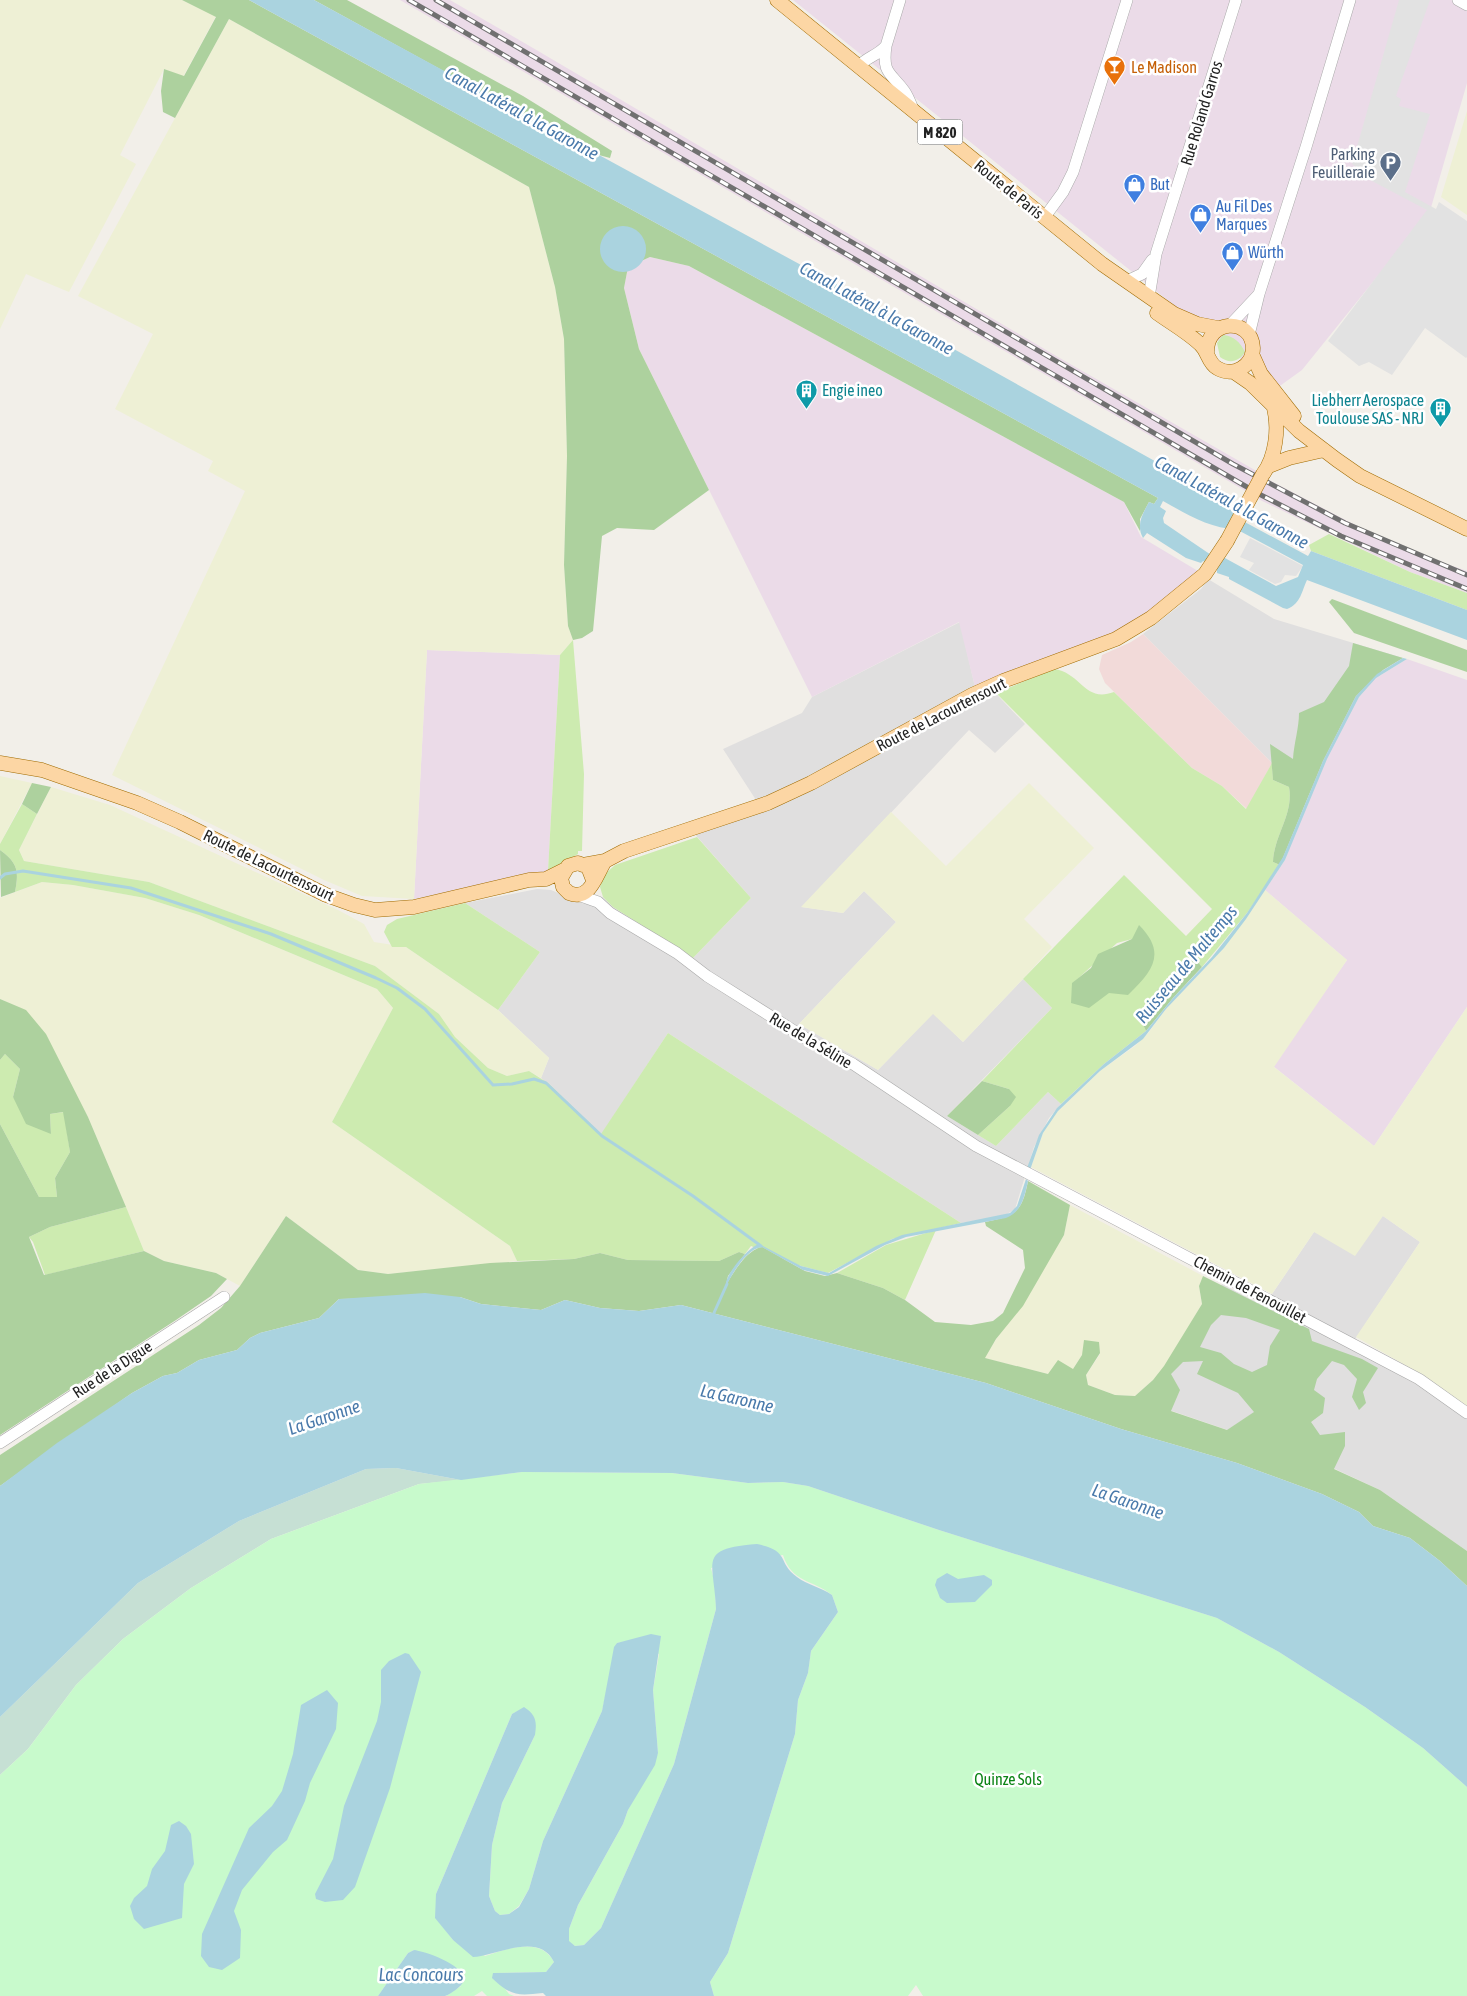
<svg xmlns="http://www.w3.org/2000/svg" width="1467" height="1996" font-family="'Asap Condensed',sans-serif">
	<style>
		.residential { fill: #e0dfdf }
		.commercial { fill: #f2dad9 }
		.industrial { fill: #ebdbe8 }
		.farmland { fill: #eef0d5 }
		.grass { fill: #cdebb0; fill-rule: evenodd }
		.forest { fill: #add19e; fill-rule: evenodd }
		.wetland { fill: #c6e0d4 }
		.park { fill: #c8facc }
		.parking { fill: #e2e2e2 }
		.water { fill: #aad3df; fill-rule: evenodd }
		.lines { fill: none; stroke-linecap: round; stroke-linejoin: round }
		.stream { stroke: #aad3df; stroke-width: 3 }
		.minor-casing { stroke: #a9a9a9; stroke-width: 12 }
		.major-casing { stroke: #a06b00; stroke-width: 15 }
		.minor { stroke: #fff; stroke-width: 11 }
		.major { stroke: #fcd6a4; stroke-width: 14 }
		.rail-casing { stroke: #707070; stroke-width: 5 }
		.rail { stroke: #fff; stroke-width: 3; stroke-dasharray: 9; stroke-linecap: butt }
		.major-bridge-casing { stroke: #a06b00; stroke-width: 15; stroke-linecap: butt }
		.major-bridge { stroke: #fcd6a4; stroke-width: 14 }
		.labels { text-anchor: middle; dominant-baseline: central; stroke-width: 5; stroke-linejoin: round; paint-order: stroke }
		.shield { fill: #fff; stroke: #646464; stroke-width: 1 }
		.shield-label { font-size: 15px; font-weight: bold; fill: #222 }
		.food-label { font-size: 16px; fill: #c56008; stroke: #fff; text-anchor: start }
		.street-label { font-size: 16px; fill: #222; stroke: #fff }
		.service-label { font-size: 16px; fill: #4e5e75; stroke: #fff; text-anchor: end }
		.shop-label { font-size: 16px; fill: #366cbe; stroke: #fff; text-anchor: start }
		.culture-label { font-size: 16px; fill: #0d838f; stroke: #fff; text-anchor: start }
		.park-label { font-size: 16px; fill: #0c8416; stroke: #fff }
		.water-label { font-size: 18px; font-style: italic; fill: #4a7aab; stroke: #fff }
	</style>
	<rect width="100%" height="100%" fill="#f2efe9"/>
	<path class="residential" d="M1208,579L1274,619L1403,658L1383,670L1310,792L1272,763L1143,634L1201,589Z
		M960,622L975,687L986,683L1025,724L995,753L969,730L802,907L843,913L864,891L896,922L799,1024L878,1070L933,1013L963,1042L1023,979L1052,1008L947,1116L996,1146L1048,1092L1061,1104L1049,1118L1034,1147L1015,1209L1004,1216L961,1223L668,1033L601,1135L541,1078L549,1058L498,1010L540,952L465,903L537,889L551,890L584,904L603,897L613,907L693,958L751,898L686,824L756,800L723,749L802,713L812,697Z
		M1383,1216L1420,1242L1350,1347L1386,1366L1449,1404L1467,1418V1551L1380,1490L1318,1461L1143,1401L1222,1284L1264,1306L1314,1232Z"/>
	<path class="commercial" d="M1143,634L1272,763L1247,809L1222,786L1192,768L1105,683L1099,669L1102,655L1131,642Z"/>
	<path class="industrial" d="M400,0H450L533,48L1058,357L1260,473L1249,493Z
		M793,0H1467V83L1430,211L1302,370L1277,388Z
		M650,257L689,266L1124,502L1141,537L1198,571L1137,620L1111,635L1018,668L975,687L959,622L812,697L639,349L624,288L628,267Z
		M1267,479L1359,527L1438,561L1467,571V593L1410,572L1256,498Z
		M427,650L560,655L548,871L414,899Z
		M1407,659L1467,680V1007L1374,1146L1273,1066L1347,960L1265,890L1285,860L1293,836L1329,754L1359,697L1376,678Z"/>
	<path class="farmland" d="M0,0H182L216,16L183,77L164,69L120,155L136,164L69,292L26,274L0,329Z
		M229,19L529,187L555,287L564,339L567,456L564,565L568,626L573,640L560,655L427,650L414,899L362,896L324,880L112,775L245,491L208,471L213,461L115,409L153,334L78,296Z
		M1467,111V215L1441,197Z
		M0,776L32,783L0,844Z
		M1029,783L1094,848L1024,919L1052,947L1023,979L963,1042L933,1014L878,1070L799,1024L896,922L864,891L843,913L801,907L891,812L946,866Z
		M51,787L110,805L340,911L364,924L374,942L406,947L498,1010L549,1058L541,1078L529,1071L507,1076L488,1068L455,1037L439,1014L375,966L149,882L24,861L19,850Z
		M42,882L73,885L145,898L199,915L377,989L393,1008L332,1122L510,1246L517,1261L388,1274L358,1270L286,1216L240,1286L216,1273L164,1261L144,1251L88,1117L26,1011L0,999V898Z
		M1265,890L1347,960L1274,1067L1374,1146L1467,1007V1406L1426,1377L1356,1337L1420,1242L1383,1216L1355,1256L1314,1232L1272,1294L1031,1167L1043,1133L1055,1114L1100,1071L1135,1046L1149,1032L1166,1009L1224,948Z
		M1070,1205L1203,1276L1199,1286L1202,1304L1165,1366L1153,1380L1135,1396L1115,1395L1088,1385L1086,1375L1100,1354L1082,1355L1073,1369L1048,1374L984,1358L1064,1235Z"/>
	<path class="grass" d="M1223,335C1234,336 1240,342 1245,352C1239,362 1229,364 1220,357L1217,343Z
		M1329,534L1410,572L1467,593V610L1311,551L1309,545Z
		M573,640L584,774L582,851H578V854L548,871L560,655Z
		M1054,669C1082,673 1084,703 1114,692L1192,768L1222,786L1246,809L1272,763L1273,780L1289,787C1294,814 1274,835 1273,862L1280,865L1247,913L1202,967L1197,961L1190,960C1179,975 1167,977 1158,989C1150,998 1150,1009 1140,1018L1146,1031L1104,1064L1061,1104L1048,1092L996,1146L978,1135L1010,1106L1009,1089L982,1081L1052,1008L1023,979L1124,875L1186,936L1212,909L996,693ZM1132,939L1072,984L1117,943Z
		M22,804L37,814L19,850L24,861L149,882L375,966L439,1014L455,1037L488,1068L507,1076L529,1071L548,1083L601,1134L668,1033L961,1223L892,1239L828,1273L801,1266L751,1246L745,1254L739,1252L719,1261L628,1260L600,1253L574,1259L517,1261L510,1246L332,1122L393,1008L377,989L199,915L145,898L73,885L42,882L15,892C19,871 18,863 0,850V844Z
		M697,837L751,898L693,958L613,907L603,897L600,887L604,875L615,865Z
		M465,903L540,952L498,1010L406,947H392L384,932L387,925L397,919Z
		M5,1054L20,1069L13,1097L51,1134L50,1114L64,1112L70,1152L55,1178L57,1197H39L0,1124V1060Z
		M126,1207L144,1251L45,1275L33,1242L29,1237L50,1227Z
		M936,1230L905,1300L883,1288L837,1273L886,1245Z"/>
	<path class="forest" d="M182,0H249L1158,498L1154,504L1149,502L1140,519V531L1124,502L689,266L650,257L628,267L624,288L639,349L709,490L654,530L617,528L602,536L593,631L582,638L573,640L568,626L564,565L567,456L564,339L555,287L529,187L229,19L175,118L163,112L161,91L164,69L184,76L216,17Z
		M314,0H347L523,96L612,151L610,158L595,154Z
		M1332,599L1467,650V672L1354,633L1329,602Z
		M1353,643L1403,658L1383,670L1356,696L1323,761L1280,865L1273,862C1274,835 1294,814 1289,787L1273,780L1270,744L1293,759C1294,743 1299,728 1299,713L1324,702L1349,666Z
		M32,783L51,787L37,814L22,804Z
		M0,850C18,863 19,871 15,892L1,897Z
		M1139,925C1167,953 1153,971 1128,995L1109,993L1089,1008L1071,1003L1072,983L1091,968L1098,954L1132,939Z
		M1190,960L1197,961L1202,967L1173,998L1146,1031L1140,1018C1150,1010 1150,998 1158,989C1168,977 1179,975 1190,960Z
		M0,999L26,1010L46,1034L88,1117L126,1207L50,1227L29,1237L44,1275L144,1251L164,1261L216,1273L227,1279L211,1296L176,1320L0,1435V1124L39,1197H57L55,1178L70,1152L63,1112L50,1114L51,1134L26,1124L13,1097L20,1069L5,1054L0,1060Z
		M982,1081L1009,1089L1016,1097L1010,1106L978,1135L947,1116Z
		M1028,1181L1070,1205L1064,1235L1023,1306L996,1339L985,1358L1048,1374L1058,1360L1073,1369L1082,1355L1084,1340L1099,1342L1100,1353L1086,1375L1088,1385L1115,1395L1135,1396L1153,1380L1164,1366L1202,1304L1199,1286L1203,1276L1309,1329L1312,1341L1362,1359L1378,1368L1363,1392L1366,1403L1359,1410L1352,1397L1357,1379L1344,1365L1332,1361L1317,1379L1314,1390L1325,1398L1323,1413L1311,1422L1320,1435L1345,1432V1446L1334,1469L1380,1490L1467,1551V1586L1440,1561L1410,1538L1373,1526L1359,1512L1322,1494L1237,1463L1121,1429L986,1383L681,1305L639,1311L600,1308L565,1300L541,1310L481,1304L460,1297L339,1299L319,1318L260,1333L250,1338L237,1350L199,1360L177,1373L163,1376L132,1393L0,1486V1455L199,1325L221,1308L240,1286L286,1216L358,1270L388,1274L490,1263L574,1259L600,1253L628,1260L719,1261L739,1252L745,1254L728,1276L726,1285C734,1272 746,1250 762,1247L805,1271L825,1276L837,1273L883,1288L905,1300L935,1322L971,1325L993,1321L1003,1313L1025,1268L1023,1250L986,1226L985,1222C1016,1216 1022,1212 1028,1181ZM1221,1315L1246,1318L1280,1330L1270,1346L1267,1365L1252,1372L1234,1364L1221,1353L1200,1347L1211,1325ZM1203,1361L1197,1374L1238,1393L1254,1412L1227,1430L1171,1411L1180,1390L1171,1374L1183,1362Z"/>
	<path class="wetland" d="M396,1468L461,1480L419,1484L271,1539L191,1588L123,1639L76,1685L28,1749L0,1775V1717L138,1583L239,1521L366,1469Z"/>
	<path class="park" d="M522,1472L672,1473L748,1483L783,1482L808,1486L939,1530L1217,1618L1279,1652L1365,1707L1423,1748L1467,1787V1996H923L916,1985L908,1996H714L710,1982L728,1953L795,1734L798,1700L808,1673L811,1651L838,1612L832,1595C812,1579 792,1583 783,1555L711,1568L715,1584L716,1609L674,1764L601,1928L584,1945L575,1946L569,1942V1929L578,1905L623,1824L628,1810L658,1753L653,1690L659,1654L632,1640L617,1643L602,1711L543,1841L529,1889L519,1906L509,1914L500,1915L495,1911L489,1896L492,1845L502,1803L535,1735L524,1708L512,1714L436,1894V1918L453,1940L485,1956C505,1949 541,1936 554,1962L546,1972L493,1973L509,1994L514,1996H487L482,1991L474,1996H446L461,1986L414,1950L408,1953L378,1996H0V1775L28,1749L76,1685L123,1639L191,1588L271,1539L419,1484Z"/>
	<path class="parking" d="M1399,0H1430L1396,96L1401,99L1399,106L1430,114L1405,192L1436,209L1439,202L1467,221V357L1466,358L1425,328L1392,375L1369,362L1359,366L1328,341L1427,210L1353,171L1356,167L1352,164Z
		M1250,538L1303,566L1296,576L1285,575L1281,582L1275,584L1249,570L1254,563L1240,557Z"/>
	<path class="water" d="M249,0H314L882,309L1214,494L1241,520L1308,556L1311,551L1467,610V640L1307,580C1302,590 1301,604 1287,609L1283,608L1229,579V577L1217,573V568L1203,561L1201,563L1186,558L1147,533L1143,538C1136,525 1142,515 1149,502L1154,504L1158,498ZM1163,501C1185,513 1210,529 1236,529L1303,565L1298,577L1276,586L1223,557L1220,561L1164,523L1163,518L1166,511L1160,507Z
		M600 249a23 23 0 1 1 46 0a23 23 0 1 1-46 0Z
		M1403,658L1407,659L1376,678L1359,697L1327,759L1285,860L1246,919L1224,948L1166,1009L1143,1039L1100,1071L1058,1111L1043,1133L1030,1170L1027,1168L1039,1135L1057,1108L1104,1064L1146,1031L1173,998L1212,957L1247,913L1283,857L1323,761L1356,696L1377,674Z
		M1026,1179L1028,1181C1025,1195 1022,1212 1006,1218L906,1237L885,1245L828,1276L803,1270L762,1247C746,1249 733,1273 726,1286C724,1275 749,1247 759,1244L801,1266L829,1273L876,1246L902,1235L1010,1213L1017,1206Z
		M425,1293L460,1297L481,1304L541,1310L565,1300L600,1308L639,1311L681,1305L986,1383L1121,1429L1237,1463L1322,1494L1359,1512L1373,1526L1410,1538L1440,1561L1467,1586V1787L1423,1748L1365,1707L1279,1652L1217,1618L939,1530L808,1486L783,1482L748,1483L672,1473L522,1472L461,1480L396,1468L366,1469L239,1521L138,1583L0,1717V1486L57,1443L132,1393L163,1376L177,1373L199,1360L237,1350L250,1338L260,1333L319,1318L339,1299Z
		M757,1544C791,1551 776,1561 797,1577C807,1585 821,1587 832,1595L838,1612L811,1651L808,1673L798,1700L795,1734L728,1953L710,1982L714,1996H546L543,1993C517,1996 511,1996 492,1978L493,1973L546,1972L554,1962C539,1931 496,1956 473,1957L453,1940L435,1918L436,1894L512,1714L524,1707C536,1715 537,1721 535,1735L502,1803L492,1845L489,1896L495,1911L500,1915L509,1914L519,1907L529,1889L543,1841L602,1711L614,1647L617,1643L651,1634L661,1636L653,1690L658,1753L655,1765L628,1810L623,1824L578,1905L569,1929V1941L575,1946L584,1945L601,1928L674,1764L716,1609C714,1560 697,1549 757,1544Z
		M947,1573L958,1579L984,1575L992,1580V1585L975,1602L947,1603L940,1598L935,1585L937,1579Z
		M405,1653L409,1654L421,1672L390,1788L355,1887L343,1900L325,1902L316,1899L315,1894L333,1859L344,1806L377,1721L381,1702V1670L389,1661Z
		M327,1690L338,1703L336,1729L310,1783L305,1801L287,1840L273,1852L242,1890L234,1911L241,1930L240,1958L222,1970L209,1967L201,1956L202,1934L249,1828L272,1806L282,1791L293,1754L301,1705Z
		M179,1821L186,1826L191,1834L194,1864L184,1884L182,1918L144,1929L134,1919L130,1906L134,1898L147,1886L152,1869L165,1851L171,1825Z
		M414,1950C425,1951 481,1970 458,1988C454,1991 449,1995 445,1996C424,1996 399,1996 378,1996L408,1953Z"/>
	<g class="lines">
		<path class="stream" d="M0,878L5,874L23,871L131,888L271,934L376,978L397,988L425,1009L493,1085L512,1084L534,1079L546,1083L602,1136L693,1196L761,1246
			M713,1315L727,1284"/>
		<defs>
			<path id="minor" d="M1458,0L1467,5
				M886,46L900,0
				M859,66C867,57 877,56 886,46C882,75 891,72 905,92C909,98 911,105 914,111
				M1044,218L1063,192L1073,172L1127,0
				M1127,281L1142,274L1152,260
				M1259,294L1306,147L1350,0
				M1149,297L1156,254L1236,0
				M1230,325L1259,294L1249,335
				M578,895L598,902L610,913L677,953L707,976L818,1046L853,1064L976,1146L1419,1379L1467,1413
				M0,1443L224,1297"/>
			<path id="major" d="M777,0L1102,264L1174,314L1197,324L1218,328
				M1157,313C1171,323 1187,332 1200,344C1208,351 1208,363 1217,368C1233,378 1253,366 1253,348C1252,317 1206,318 1207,353
				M1252,354L1261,374L1294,416
				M1234,372L1250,383L1299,431L1337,460L1360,476L1467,529
				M1269,466L1289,458L1324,450
				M1263,474C1276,457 1279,428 1274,408
				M0,763L42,770L137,803L180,822L326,895L354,905L375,910L414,907L529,880L546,879L564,870
				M583,865L605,861L624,851L768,803L811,783L972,695L1003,681L1116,639L1151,618L1205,574L1227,541
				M593,880L588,867L578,863L568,866L561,878L563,887L569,893C590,902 596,875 605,861"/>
		</defs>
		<use href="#minor" class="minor-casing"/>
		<use href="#major" class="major-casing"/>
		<use href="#minor" class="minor"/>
		<use href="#major" class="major"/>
		<defs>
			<path id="rail" d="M409,0L1259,494L1341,536L1467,589
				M436,0L1233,464L1345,523L1467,575"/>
		</defs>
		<use href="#rail" class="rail-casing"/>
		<use href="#rail" class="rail"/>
		<defs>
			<path id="major-bridge" d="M1227,541L1263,474"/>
		</defs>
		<use href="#major-bridge" class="major-bridge-casing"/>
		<use href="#major-bridge" class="major-bridge"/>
	</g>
	<defs>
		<symbol id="bar-pin" viewBox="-11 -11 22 30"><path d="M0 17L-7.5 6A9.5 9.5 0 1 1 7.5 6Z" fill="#e8710a" stroke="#fff"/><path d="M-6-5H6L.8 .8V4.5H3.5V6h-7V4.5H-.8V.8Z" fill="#fff"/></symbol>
		<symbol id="parking-pin" viewBox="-11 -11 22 30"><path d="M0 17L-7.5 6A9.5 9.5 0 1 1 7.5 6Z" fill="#5c6f8a" stroke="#fff"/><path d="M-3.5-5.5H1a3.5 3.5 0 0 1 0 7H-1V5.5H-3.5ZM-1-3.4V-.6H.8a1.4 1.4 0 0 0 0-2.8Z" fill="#fff"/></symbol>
		<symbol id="shop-pin" viewBox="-11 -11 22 30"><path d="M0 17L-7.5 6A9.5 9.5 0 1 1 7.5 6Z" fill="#3f7fe0" stroke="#fff"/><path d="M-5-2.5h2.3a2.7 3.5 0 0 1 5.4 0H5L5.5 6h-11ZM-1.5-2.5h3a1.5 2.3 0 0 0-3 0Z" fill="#fff"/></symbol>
		<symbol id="building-pin" viewBox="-11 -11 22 30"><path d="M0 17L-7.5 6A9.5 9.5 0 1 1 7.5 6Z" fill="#0f9aa8" stroke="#fff"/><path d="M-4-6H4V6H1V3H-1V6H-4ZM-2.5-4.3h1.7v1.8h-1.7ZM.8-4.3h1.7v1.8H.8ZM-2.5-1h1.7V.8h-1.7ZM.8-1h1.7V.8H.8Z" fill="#fff"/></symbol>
	</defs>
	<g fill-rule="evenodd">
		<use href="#bar-pin" x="1102" y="54" width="25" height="34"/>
		<use href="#parking-pin" x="1378" y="150" width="25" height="34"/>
		<use href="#shop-pin" x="1122" y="172" width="25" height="34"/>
		<use href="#shop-pin" x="1188" y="202" width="25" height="34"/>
		<use href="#shop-pin" x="1220" y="240" width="25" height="34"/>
		<use href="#building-pin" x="794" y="378" width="25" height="34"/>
		<use href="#building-pin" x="1428" y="396" width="25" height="34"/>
	</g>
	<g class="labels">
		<rect class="shield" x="917.5" y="119.5" width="45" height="25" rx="4"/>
		<g class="shield-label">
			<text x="940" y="132">M 820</text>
		</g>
		<g class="food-label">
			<text x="1131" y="67">Le Madison</text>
		</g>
		<g class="street-label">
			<text transform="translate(1201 113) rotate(-73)">Rue Roland Garros</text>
			<text transform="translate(1009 189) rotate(39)">Route de Paris</text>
			<text transform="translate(941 714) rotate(-27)">Route de Lacourtensourt</text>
			<text transform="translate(269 865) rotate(26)">Route de Lacourtensourt</text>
			<text transform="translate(811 1040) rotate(31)">Rue de la Séline</text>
			<text transform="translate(1250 1289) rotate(28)">Chemin de Fenouillet</text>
			<text transform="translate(112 1369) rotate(-33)">Rue de la Digue</text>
		</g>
		<g class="service-label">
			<text x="1375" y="154">Parking<tspan x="1375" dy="18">Feuilleraie</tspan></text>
		</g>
		<g class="shop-label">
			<text x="1150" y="184">But</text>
			<text x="1216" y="206">Au Fil Des<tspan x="1216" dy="18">Marques</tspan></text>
			<text x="1248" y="252">Würth</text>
		</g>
		<g class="culture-label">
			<text x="822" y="390">Engie ineo</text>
			<text x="1424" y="400" text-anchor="end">Liebherr Aerospace<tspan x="1424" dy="18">Toulouse SAS - NRJ</tspan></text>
		</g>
		<g class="park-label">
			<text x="1008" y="1779">Quinze Sols</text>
		</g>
		<g class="water-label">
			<text transform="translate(522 113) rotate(29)">Canal Latéral à la Garonne</text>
			<text transform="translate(877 308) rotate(29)">Canal Latéral à la Garonne</text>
			<text transform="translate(1232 502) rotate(29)">Canal Latéral à la Garonne</text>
			<text transform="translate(1186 964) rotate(-50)">Ruisseau de Maltemps</text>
			<text transform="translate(737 1398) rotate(13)">La Garonne</text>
			<text transform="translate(324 1417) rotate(-19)">La Garonne</text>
			<text transform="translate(1128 1501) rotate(19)">La Garonne</text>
			<text x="421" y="1974">Lac Concours</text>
		</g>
	</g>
</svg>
